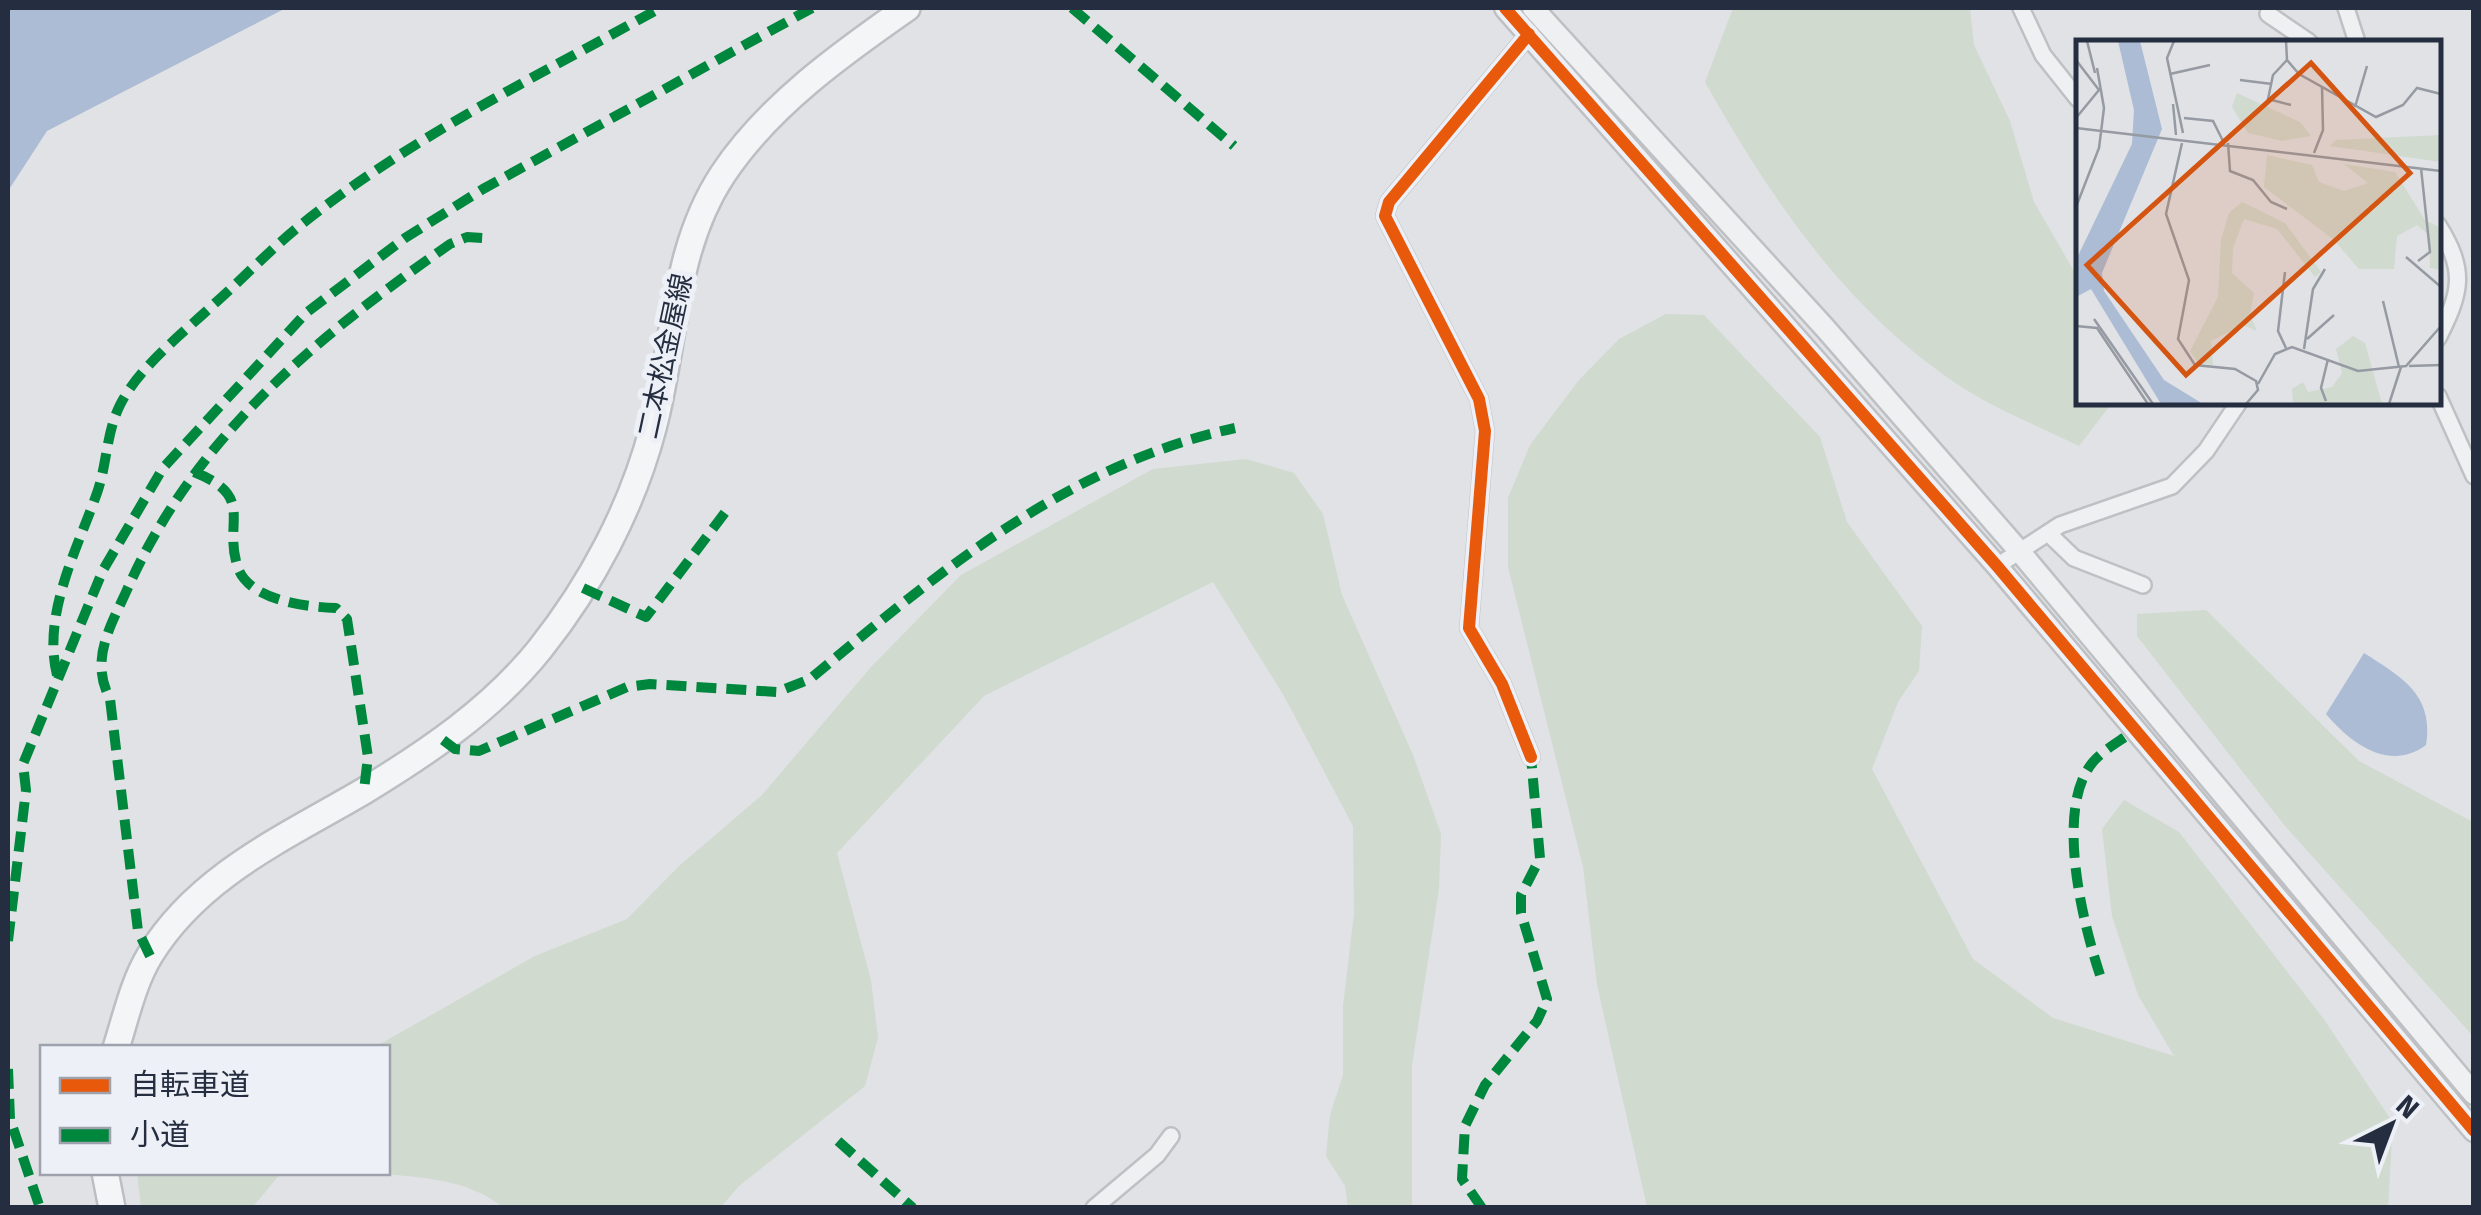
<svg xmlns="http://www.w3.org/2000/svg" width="2481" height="1215" font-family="'Fira Sans','Noto Sans JP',sans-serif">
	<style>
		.green { fill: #d0dacf }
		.water { fill: #abbcd4 }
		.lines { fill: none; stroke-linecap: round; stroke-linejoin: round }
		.minor-casing { stroke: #bec0c3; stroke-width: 20 }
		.tertiary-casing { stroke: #bec0c3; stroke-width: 25 }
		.primary-casing { stroke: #bbbfc3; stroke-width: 30 }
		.minor { stroke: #eff0f2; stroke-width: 15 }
		.tertiary { stroke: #eff0f2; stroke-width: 20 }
		.primary { stroke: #f4f5f6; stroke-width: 25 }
		.quiet { stroke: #00873e; stroke-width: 10; stroke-dasharray: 20 10; stroke-linecap: butt }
		.cycleway-casing { stroke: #edf0f6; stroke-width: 19 }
		.cycleway { stroke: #e8590c; stroke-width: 12 }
		.labels { text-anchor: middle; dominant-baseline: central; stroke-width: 10; stroke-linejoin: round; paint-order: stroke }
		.street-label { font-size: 28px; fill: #252e40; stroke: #edf0f6 }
		.inset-road { fill: none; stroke: #959aa3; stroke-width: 2.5 }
		.view { fill: #d45511; fill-opacity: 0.15; stroke: #d45511; stroke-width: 5 }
		.inset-edge { fill: none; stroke: #252e40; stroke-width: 5 }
	</style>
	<rect width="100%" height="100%" fill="#e0e2e5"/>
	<path class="green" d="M1733,8H1970L1974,45L2010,121L2034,202L2078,278V402L2112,403L2079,446C2039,426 1994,409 1957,384C1845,309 1770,197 1705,82Z
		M1666,314L1704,315L1820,437L1847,522L1922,626L1919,671L1898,702L1872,769L1973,959L2053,1018L2174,1056L2138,995L2112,916L2102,829L2124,800L2179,832L2323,1018L2393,1123L2388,1207H1647L1597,985L1583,867L1508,567V498L1530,445L1579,380L1619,339Z
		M1246,459L1294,473L1323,514L1342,595L1413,755L1441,834L1439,889L1412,1065V1207H1348L1345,1186L1326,1156L1330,1115L1343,1075V1006L1354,914L1353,826L1284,696L1213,582L984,696L837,853L871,980L878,1038L865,1086L739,1186L721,1207H503C466,1178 421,1178 376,1173L388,1172V1048L375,1047L535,956L627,919L679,866L762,795L871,667L961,575L1153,469Z
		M2206,610L2359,761L2473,822V1036L2285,826L2137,636V614Z
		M137,1173V1172L281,1173L252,1208L141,1207Z"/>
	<path class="water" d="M8,8H286L47,131L8,191Z
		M2364,653C2403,678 2434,695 2426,745C2390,772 2351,744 2326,714Z"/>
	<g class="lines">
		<defs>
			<path id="minor" d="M2021,8L2043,55L2078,99
				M2346,8L2357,42
				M2268,14L2309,42
				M1529,34L1389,202L1385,216L1479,399L1485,431L1469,628L1502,684L1531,757
				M2438,225C2466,270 2462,291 2438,338
				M2438,396L2474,476
				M2048,533L2074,558L2143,585
				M1997,566L2060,525L2172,486L2206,451L2239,402
				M1094,1208L1157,1155L1171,1136"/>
			<path id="tertiary" d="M1505,8L1997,566L2474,1131
				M1533,8L1825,328L2020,552L2474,1094"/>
			<path id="primary" d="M116,1048C126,1017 133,983 150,955C199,875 286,837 364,791C428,752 492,709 540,649C591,585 632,508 653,428C676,343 672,251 723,174C768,106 841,54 907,8
				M105,1172L112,1208"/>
		</defs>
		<use href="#minor" class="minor-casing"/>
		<use href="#tertiary" class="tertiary-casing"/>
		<use href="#primary" class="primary-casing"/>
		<use href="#minor" class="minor"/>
		<use href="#tertiary" class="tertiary"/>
		<use href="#primary" class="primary"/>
		<path class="quiet" d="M1072,8L1234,146
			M194,472C257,497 222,521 238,568C250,601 308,607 336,608L347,619L368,757L364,790
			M583,588L646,617L730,506
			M57,675C42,614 77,550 97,493C107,465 106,433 120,405C139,367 182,334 213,305C241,280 268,252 297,228C407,139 538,76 660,8
			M443,740L455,749L479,751L627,687L650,684L777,692L810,679C939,572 1066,465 1235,428
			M8,941L26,790L23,764L103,570L163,468L306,313L405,238L483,189L812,8
			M150,956L138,931L110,699C90,661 109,629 126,592C194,437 315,338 450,244L467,237L483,238
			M2100,975C2083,924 2054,808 2093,762C2104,749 2122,740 2136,729
			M8,1069L10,1119L40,1208
			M838,1141L913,1208
			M1482,1208L1462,1179L1465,1126L1485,1085L1537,1021L1547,999L1521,913V895L1540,858L1531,757"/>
		<defs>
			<path id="cycleway" d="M1505,8L1997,566L2474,1131
				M1529,34L1389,202L1385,216L1479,399L1485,431L1469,628L1502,684L1531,757"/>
		</defs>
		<use href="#cycleway" class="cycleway-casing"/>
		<use href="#cycleway" class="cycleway"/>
	</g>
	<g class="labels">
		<g class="street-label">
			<text transform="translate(665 356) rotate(-78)">二本松金屋線</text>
		</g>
	</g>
	<g transform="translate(2076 40)">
		<rect width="365" height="365" fill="#e0e2e5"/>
		<path d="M161,53L224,82L235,96L206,101L172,93L156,67ZM365,95V122L254,106L260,100ZM191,115L236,125L243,142L268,151L292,143L268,124L319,132L349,180L365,188V230L354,228L353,195L341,185L321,196L318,229H283L258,200L188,147ZM166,162L209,183L245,232L239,237L201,189L168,179L157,208L156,233L178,253L174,275L181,291L167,285L135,301L137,325L122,323L114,311L142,257L145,199L153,173ZM277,296L289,303L306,364H217L216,349L227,342L232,352L256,347L266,333L260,309Z" fill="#d0dacf"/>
		<path d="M42,1H64L86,89L26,233L28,251L88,340L127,364H85L15,249L0,257V220L56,104L58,70Z" fill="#abbcd4"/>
		<path class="inset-road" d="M11,1L19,33M98,1L91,18L107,93M210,1L211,20L223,34L300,77L327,65L341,48L365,54M0,20L23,50L0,78M211,20L197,35L192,59L215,65M94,34L134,25M164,40L196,44M97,64L100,95M279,67L291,26M108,78L137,81L148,103M0,88L365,131M106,103L90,174L113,240L102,299L119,325L159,329L180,341L182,350L170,364M152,103L154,131L177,140L195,162L211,169M238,113L247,90L246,46M0,167L23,108L28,68L21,28M330,217L365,247M342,221L354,212L345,128M209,232L202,291L210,308M307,261L323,327M18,279L77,364M0,286L21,288L72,364M231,299L258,275M228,309L237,249L249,229M333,326L365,325M182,344L199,314L216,307L282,331L330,326L365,286M250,361L245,348L252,319M313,364L325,327"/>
		<path class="view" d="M235,23L334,133L110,335L11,225Z"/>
		<rect width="365" height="365" class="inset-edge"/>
	</g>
	<rect width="2481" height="1215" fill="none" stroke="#252e40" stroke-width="20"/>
	<rect x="40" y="1045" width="350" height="130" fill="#edf0f6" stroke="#9da2ad" stroke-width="2.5"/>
	<rect x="60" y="1078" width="50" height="15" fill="#e8590c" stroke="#9da2ad" stroke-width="2.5"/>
	<text x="130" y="1095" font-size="30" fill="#252e40">自転車道</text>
	<rect x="60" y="1128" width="50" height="15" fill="#00873e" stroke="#9da2ad" stroke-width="2.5"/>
	<text x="130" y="1145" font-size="30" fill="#252e40">小道</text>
	<g transform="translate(2391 1125) rotate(42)" stroke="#edf0f6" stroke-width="8" paint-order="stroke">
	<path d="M0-8L18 38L0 25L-18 38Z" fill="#252e40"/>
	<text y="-15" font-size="28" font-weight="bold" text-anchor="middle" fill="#252e40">N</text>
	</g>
</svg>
